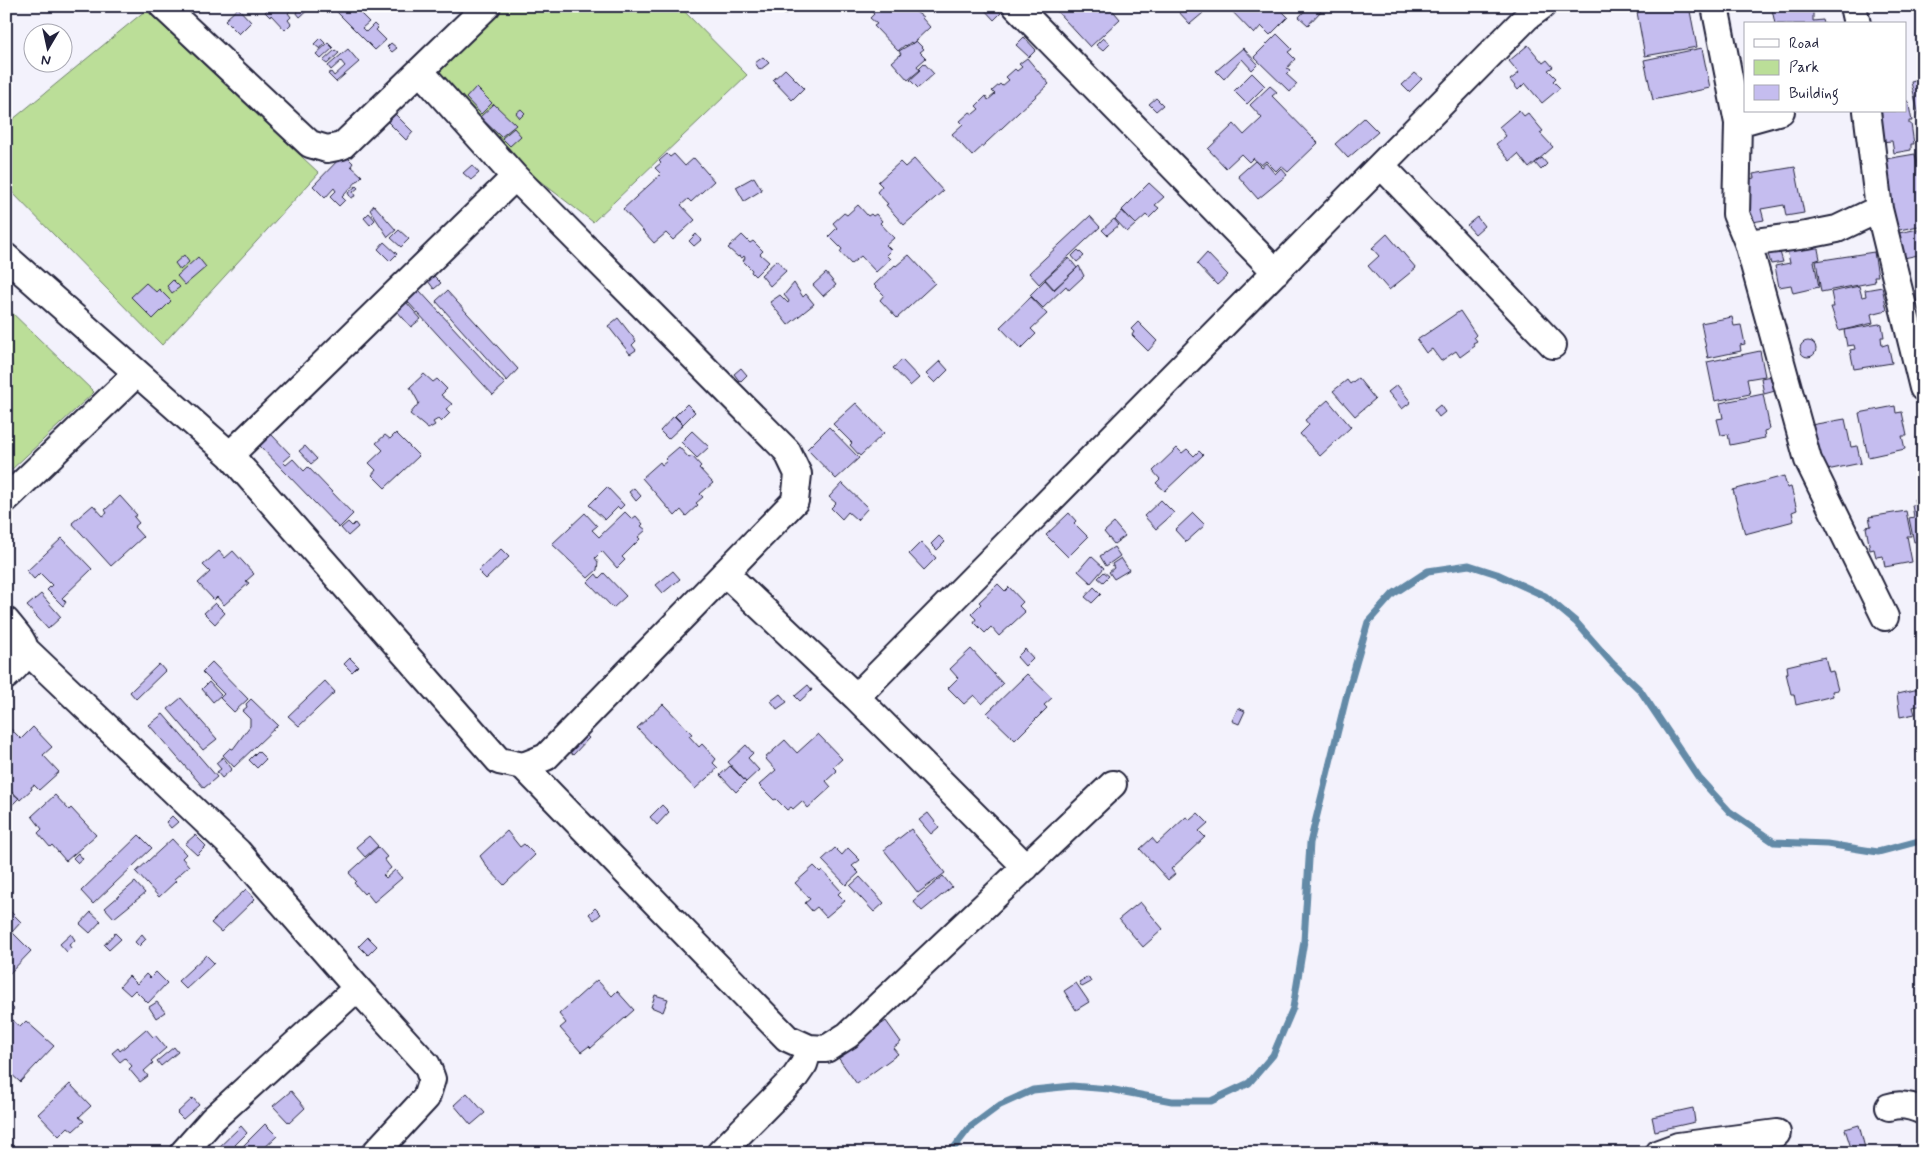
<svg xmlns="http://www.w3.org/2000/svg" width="1929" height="1159" font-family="Mynerve,sans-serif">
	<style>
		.green { fill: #bbde98; stroke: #6e806a }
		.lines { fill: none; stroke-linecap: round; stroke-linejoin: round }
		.stream { stroke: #638aa7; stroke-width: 7 }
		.building { fill: #c5bdef; stroke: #22223b }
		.street-casing { stroke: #22223b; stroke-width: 30 }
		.street { stroke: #fff; stroke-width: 26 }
	</style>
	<rect width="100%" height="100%" fill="#f3f2fc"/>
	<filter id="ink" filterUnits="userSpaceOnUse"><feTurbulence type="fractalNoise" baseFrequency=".02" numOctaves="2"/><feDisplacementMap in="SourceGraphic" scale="10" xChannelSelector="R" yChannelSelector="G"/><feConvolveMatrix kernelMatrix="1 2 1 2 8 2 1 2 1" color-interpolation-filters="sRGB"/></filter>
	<g filter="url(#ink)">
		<path class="green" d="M501,6H679L747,75L593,222L505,154L433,70Z
			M146,10L319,173L162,345L6,186V125Z
			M6,307L94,392L9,472L6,469Z"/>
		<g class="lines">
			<path class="stream" d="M950,1153L969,1128L1000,1105L1033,1090L1072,1086L1109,1089L1172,1101H1211L1249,1083L1273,1055L1293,1008L1304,941L1310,843L1346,698L1368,622L1393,594L1428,571L1469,565L1497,574L1545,596L1576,622L1612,663L1640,690L1699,778L1730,812L1774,842L1827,844L1878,852L1923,840"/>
		</g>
		<path class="building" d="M271,6H295L288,13L291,17L288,20L291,24L285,30L271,15L270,17L265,12Z
			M302,6H320L315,10L311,7L300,17L296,12Z
			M331,6H353L369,22L362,28L366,32L374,24L378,28L376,30L386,40L375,50Z
			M776,6H797L785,15Z
			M866,6H913L915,8L913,10L923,17L922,18L930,27L912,44L911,42L906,46L905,45L898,51L874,26L877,24L870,18L874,14Z
			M986,6H994L1001,13L994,20L983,8Z
			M1052,6H1109L1120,19L1090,47Z
			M1180,6H1197L1203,13L1190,24L1176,9Z
			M1227,6H1279L1278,7L1288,17L1270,35L1261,26L1254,34Z
			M1309,6H1316L1321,11L1308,25L1299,17Z
			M1665,6H1689L1697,47L1645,56L1637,12Z
			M1789,6H1813V21L1823,20L1824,24H1775L1772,9Z
			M238,8L251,22L239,34L225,20Z
			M1277,34L1292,49L1288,52L1295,59L1287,68L1290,70L1286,74L1297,84L1290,92L1254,57Z
			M1024,37L1036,50L1029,57L1016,45Z
			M320,38L325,43L320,49L314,44Z
			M1103,38L1110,44L1103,51L1096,45Z
			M916,41L924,49L920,52L926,58L917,66L920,70L908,80L892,62L901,54L899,51Z
			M328,43L333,48L321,59L316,54Z
			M391,43L397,48L392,52L387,47Z
			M1528,45L1543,63L1547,60L1553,67L1548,70L1556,78L1553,81L1560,88L1542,103L1525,83L1518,90L1510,80L1519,73L1509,61Z
			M1243,48L1258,64L1252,70L1242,59L1224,79L1216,71Z
			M1702,48L1710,88L1653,100L1644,60Z
			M348,49L359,62L336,82L328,74L331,72L334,76L345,66L341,61L331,70L328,66Z
			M335,50L339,53L327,64L323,61Z
			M763,57L769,63L760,70L755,63Z
			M1027,58L1049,84L972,156L952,134L963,124L960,121L970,112L973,114L979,109L976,106L986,96L988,100L995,94L992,91L1000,84L1002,86L1009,80L1006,77L1015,69L1017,71L1022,67L1019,64Z
			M924,63L934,74L918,88L910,80L921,70L919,68Z
			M785,69L804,88L792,100L773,80Z
			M1252,73L1265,86L1247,104L1234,91Z
			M1415,73L1422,79L1409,92L1402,85Z
			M1923,79V124H1921L1911,82Z
			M1270,86L1277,92L1272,96L1318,143L1288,172L1281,166L1276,171L1266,161L1261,165L1253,158L1249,162L1241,154L1226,168L1208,149L1234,124L1244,135L1262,118L1250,105Z
			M476,87L492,103L481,114L466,98Z
			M1156,98L1163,105L1156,111L1149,104Z
			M1908,101L1912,121H1909V124H1911L1914,144H1911V150L1894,153L1892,141L1879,142L1878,111H1905V102Z
			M494,104L516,125L501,137L480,117Z
			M521,109L525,113L520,118L516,113Z
			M1519,110L1524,116L1528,113L1543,131L1540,133L1553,147L1529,168L1518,154L1510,161L1496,144L1506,136L1499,127Z
			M392,111L413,132L406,140L385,119Z
			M1364,118L1378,132L1348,158L1335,144Z
			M514,128L521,136L510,146L502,138Z
			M344,154L353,163L351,166L362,176L342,197L345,200L339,206L330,197L336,191L334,188L325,198L313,186Z
			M667,154L670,157L674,154L685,166L694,158L714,181L691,202L688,199L681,205L695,220L673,240L666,233L654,243L623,209L661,174L655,168L661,163L659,161Z
			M1915,154L1923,192V225L1895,231L1874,161Z
			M1542,158L1547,164L1541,170L1535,163Z
			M914,159L943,191L904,225L886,205L888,204L877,192L882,186L878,182L900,162L905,167Z
			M1255,161L1261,167L1266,163L1275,174L1281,168L1287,175L1258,199L1238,176Z
			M472,165L479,173L471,180L463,173Z
			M1795,167L1804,213L1786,216L1784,205L1761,209L1764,220L1747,223L1739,181L1754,178L1753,174Z
			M754,177L762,190L744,201L736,187Z
			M1149,183L1164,197L1155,205L1159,208L1149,218L1146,215L1136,224L1122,210Z
			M356,186L358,188L353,192L355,196L351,198L348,193Z
			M374,205L396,230L388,237L370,210Z
			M858,205L868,216L871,214L873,216L876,214L882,221L880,223L894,238L886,245L891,250L886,255L890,259L876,272L861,256L851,264L840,252L842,249L829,236L837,228L833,223L844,213L847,215Z
			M1122,211L1135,225L1127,232L1115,219Z
			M369,213L375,220L370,225L364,218Z
			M1090,216L1100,227L1039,284L1029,273Z
			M1477,217L1484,226L1475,234L1467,225Z
			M1114,219L1119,225L1107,235L1102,230Z
			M1923,228V254L1899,259L1894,234Z
			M399,230L409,239L401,247L391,238Z
			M696,234L701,240L694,246L689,241Z
			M1387,234L1416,268L1389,290L1368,266L1379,256L1372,248Z
			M742,235L750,243L753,241L763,251L760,254L769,262L755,276L751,272L752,270L743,261L745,258L744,256L742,258L739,256L738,257L728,248Z
			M384,242L397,254L390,261L378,249Z
			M1817,244L1820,259L1814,261L1819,287L1793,293L1791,285L1779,287L1775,266L1790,263L1787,250Z
			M1078,250L1084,256L1077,262L1072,256Z
			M1780,252L1783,262L1771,264L1768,254Z
			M1874,252L1878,276H1874L1875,282L1821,292L1816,261Z
			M1207,253L1228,275L1217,285L1197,264Z
			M184,255L189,262L180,270L175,263Z
			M909,255L935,283L897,318L880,300L884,295L874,285L895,265L896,266Z
			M198,257L206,267L185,285L177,276Z
			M1069,258L1077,268L1054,289L1045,279Z
			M777,260L786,271L770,286L761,275Z
			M1079,266L1084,276L1069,290L1066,286L1043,308L1030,295L1045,280L1054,290Z
			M826,273L836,285L823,296L813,285Z
			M433,275L441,283L434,289L428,281Z
			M173,280L180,287L172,293L167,286Z
			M146,283L156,292L159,289L171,301L153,319L131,297Z
			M794,283L803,297L806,294L814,304L788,325L770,302L780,295L788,303L789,301L784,295Z
			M1859,286L1862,297L1866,296L1865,290L1882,287L1887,310L1871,314L1873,323L1839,331L1831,307H1834L1831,292Z
			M419,290L505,384L493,395L407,301Z
			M447,291L518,369L507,381L436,301Z
			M1031,297L1047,314L1031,329L1036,334L1021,349L1000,327Z
			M406,302L421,319L411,327L396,310Z
			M1460,311L1476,335L1474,337L1477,341L1473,343L1475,346L1460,357L1456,351L1441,361L1432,349L1426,353L1417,340Z
			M1918,313H1923V341Z
			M1732,317L1734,326L1741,325L1745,344L1740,345L1741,351L1708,358L1701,323Z
			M618,318L636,341L632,345L636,350L630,354L608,326Z
			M1138,322L1157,341L1148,351L1132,335L1134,332L1131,329Z
			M1879,324L1882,325L1884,337H1881L1882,346L1888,344L1892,363L1854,369L1850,350L1855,349L1854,345L1847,346L1844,330Z
			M1800 349a8 8 0 1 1 16 0a8 8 0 1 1-16 0Z
			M1760,351L1765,376L1747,379L1750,394L1715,401L1707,362Z
			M902,360L919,378L910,386L893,368Z
			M940,361L948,370L935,383L926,374Z
			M741,368L747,375L740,382L734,374Z
			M424,374L433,382L437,379L447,389L441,395L452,404L446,409L450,413L441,422L438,419L433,422L435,425L428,429L410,414L419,403L410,387Z
			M1771,376L1775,391L1764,394L1761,378Z
			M1358,378L1375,399L1355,416L1333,391L1347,380L1350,384Z
			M1397,385L1411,402L1402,409L1388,392Z
			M1763,394L1770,429L1764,431L1765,438L1730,445L1728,434L1721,435L1717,419L1723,418L1720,403Z
			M1328,400L1351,427L1320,456L1300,434L1309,425L1305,420Z
			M856,403L884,433L860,456L850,445L852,443L833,424Z
			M687,404L695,412L683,424L675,416Z
			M1440,405L1445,412L1439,417L1434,410Z
			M1895,406L1896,413L1902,412L1907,436H1902L1905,449L1868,457L1859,413Z
			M674,416L683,425L668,439L660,431Z
			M1845,419L1851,447L1857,446L1861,463L1822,471L1805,426Z
			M829,427L859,458L836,479L807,449Z
			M692,431L709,447L697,458L681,442Z
			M396,433L419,456L385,488L372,475L376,470L369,463L383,450L376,443L385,435L390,439Z
			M271,434L291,455L283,462L286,465L293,459L304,471L308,467L353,514L339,528L259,445Z
			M305,446L317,459L311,464L299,451Z
			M679,447L689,458L692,456L701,466L699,468L713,483L700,494L703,497L696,503L698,505L686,516L681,510L675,516L642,478L660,462L662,465L667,461L665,459Z
			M1177,448L1182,453L1187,449L1194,456L1199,451L1203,455L1165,491L1156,483L1160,479L1153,471Z
			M1784,476L1787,488L1791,487L1797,510L1792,512L1794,521L1745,534L1733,490Z
			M842,483L868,508L857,520L848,512L842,519L831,508L836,503L829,497Z
			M607,487L624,505L620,509L618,507L605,520L589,505Z
			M634,488L641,496L636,501L629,492Z
			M120,496L137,515L134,517L139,523L134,527L143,537L111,566L72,523L93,505L103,516L107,513L105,510Z
			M1923,498V546H1922L1921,540L1914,542L1909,518L1914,517L1912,505H1915L1914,499Z
			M1161,500L1174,513L1156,529L1144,516Z
			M1906,511L1911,536H1907L1912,562L1885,567L1883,556L1876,557L1874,549L1870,550L1866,527L1871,526L1869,517Z
			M625,512L632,519L636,516L643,524L641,526L646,530L638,537L640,539L622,557L625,560L617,568L602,551L595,558L598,562L597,570L588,578L552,544L585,513L597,526L592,530L599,537Z
			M1069,513L1076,521L1074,523L1088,537L1068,557L1046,535Z
			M1193,513L1205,525L1186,542L1175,530Z
			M348,522L352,526L355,523L358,527L348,536L341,528Z
			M1114,523L1125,536L1114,544L1104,532Z
			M939,536L945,542L937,550L931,544Z
			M62,538L92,569L62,598L66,602L63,606L47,590L52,585L40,573L34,579L27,571Z
			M921,542L936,558L924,570L909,554Z
			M1114,547L1120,556L1106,566L1100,556Z
			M501,549L509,557L486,579L478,571Z
			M219,551L225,558L233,551L254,574L246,581L249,583L224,605L217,597L214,600L198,583L210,572L203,565Z
			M1091,556L1104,568L1091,583L1078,571Z
			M1121,558L1129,570L1114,579L1109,572L1114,568L1112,564Z
			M673,571L680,579L663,593L656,585Z
			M1104,572L1109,576L1103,582L1098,578Z
			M604,573L626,596L613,608L588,582L596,574L599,578Z
			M998,584L1005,591L1009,587L1023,602L1019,606L1025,612L999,636L991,627L985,633L974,622L976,619L971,614L981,604L979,602Z
			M1094,587L1101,594L1092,603L1085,597Z
			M41,594L61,617L48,629L27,606Z
			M215,603L225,613L215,624L204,613Z
			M971,649L1003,684L982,704L974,695L964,704L948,688L958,678L950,669Z
			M1025,649L1033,658L1025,666L1017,657Z
			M1825,657L1829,672L1833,671L1838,690L1832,691L1833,696L1796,705L1794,694H1791L1786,673H1788L1787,666Z
			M350,658L358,666L352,672L344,664Z
			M212,662L248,699L234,712L220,698L224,694L202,672Z
			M159,664L165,671L136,699L130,692Z
			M1027,674L1052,698L1044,705L1047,708L1015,740L987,713Z
			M325,681L335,692L299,726L288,716Z
			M209,682L221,695L213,702L202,689Z
			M808,685L812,690L800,701L795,696Z
			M1923,688V705L1913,707L1915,714L1900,717L1897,694Z
			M780,694L787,702L777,709L771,701Z
			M181,698L217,739L203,750L168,709Z
			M251,699L278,725L234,767L223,755L230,748L233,749L250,726V719L242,711L247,707L246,704Z
			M663,704L692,734L689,736L699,747L702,744L716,759L713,763L718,768L695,789L637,728Z
			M1238,708L1245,711L1239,724L1232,721Z
			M163,714L217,777L204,788L149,725Z
			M8,726L21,739L33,727L52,747L43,755L59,772L39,790L34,785L31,787L32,789L20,800L13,792L11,794L6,789V728Z
			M582,732L589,738L573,755L566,749Z
			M818,734L842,759L833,767L837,771L826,781L831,787L808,808L802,801L793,809L791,807L787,810L776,799L774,800L759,785L776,770L765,758L785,740L797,753Z
			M746,745L753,753L748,758L759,770L746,782L728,762Z
			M258,751L266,759L257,768L249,760Z
			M223,757L232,769L222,778L217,772L221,769L216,763Z
			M730,766L746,782L736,792L720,775Z
			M6,789L19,798L10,807L6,803Z
			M55,795L69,810L71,808L96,835L66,861L52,845L50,847L38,833L42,829L32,816Z
			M662,805L669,812L657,825L650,817Z
			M928,813L939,827L931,834L919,820Z
			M1198,813L1208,823L1199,831L1205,837L1171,869L1175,874L1168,880L1140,849L1152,838L1157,844L1186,817L1190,820Z
			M172,816L178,822L171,828L166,822Z
			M911,829L945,873L918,893L884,850Z
			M507,831L520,847L524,844L535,855L504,885L487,867L480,856Z
			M139,835L152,848L93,904L81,891Z
			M195,835L206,846L197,855L185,844Z
			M369,836L378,846L365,857L356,847Z
			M172,839L186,854L182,858L189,866L174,879L176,881L159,897L136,872Z
			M378,847L387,857L384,859L391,868L383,875L386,878L395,870L402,878L374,902L366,892L364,894L354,883L356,881L349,873Z
			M835,848L842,855L848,848L860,860L852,866L859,873L846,885L822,860Z
			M78,853L83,859L78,863L73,858Z
			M814,866L820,872L822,870L841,891L838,894L845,901L826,917L817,907L812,911L805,903L810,899L795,883Z
			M943,876L952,887L922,911L913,901Z
			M860,877L884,903L874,912L850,886Z
			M135,882L145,893L114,918L105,908Z
			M246,889L255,899L221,932L211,923Z
			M1140,902L1163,929L1143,947L1119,919Z
			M7,908L21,922L12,932L31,951L8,975L6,973Z
			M595,908L601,914L594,920L589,914Z
			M91,912L101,921L90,933L80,924Z
			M115,933L121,939L109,950L104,945Z
			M71,934L75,940L69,945L71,948L67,952L60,944Z
			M142,934L146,939L139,946L135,942Z
			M368,937L377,946L368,955L359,946Z
			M206,955L214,963L186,989L178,981Z
			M156,972L167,983L148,1003L135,990L130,995L120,986L129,976L137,984L146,974L150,978Z
			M1088,977L1091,982L1082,987L1079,982Z
			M597,980L612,996L617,991L634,1010L591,1048L589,1046L581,1052L560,1028L566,1023L559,1014Z
			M1076,983L1089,1002L1076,1010L1064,991Z
			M655,995L668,999L663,1012L651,1007Z
			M6,1001L14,1009L6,1016Z
			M157,1002L165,1012L156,1018L149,1007Z
			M9,1017L20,1027L26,1021L54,1046L20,1082L10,1073L6,1077V1021Z
			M886,1021L901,1042L893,1048L898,1054L857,1084L837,1056Z
			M146,1029L153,1037L155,1035L166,1048L151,1061L153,1063L144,1071L148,1076L140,1082L129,1069L132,1066L125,1058L120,1062L112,1053L118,1048L120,1051Z
			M174,1047L178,1052L161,1066L157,1061Z
			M1923,1047V1061L1916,1057Z
			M70,1084L91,1106L79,1117L84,1121L73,1131L68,1127L59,1136L38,1114Z
			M291,1091L305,1108L289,1123L273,1106Z
			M467,1093L485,1113L471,1125L454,1105Z
			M193,1098L199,1105L183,1119L177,1113Z
			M1693,1108L1695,1122L1655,1131L1652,1117Z
			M265,1124L277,1136L259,1153L215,1151L241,1126L247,1133L235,1145L240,1149Z
			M1859,1125L1865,1148L1852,1151L1845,1129Z
			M1463,1146L1464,1150L1468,1149L1469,1153H1452L1461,1149L1460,1147Z"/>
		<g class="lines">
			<defs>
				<path id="street" d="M163,6L310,144L327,149L342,146L487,6
					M1016,6L1276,272
					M1715,6L1738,123L1736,214L1748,243L1808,460L1885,617
					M1853,6L1857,24
					M1867,111L1879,209L1923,388
					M1738,123L1781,111
					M1381,165L1553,345
					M1748,243L1807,235L1837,229L1879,209
					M6,257L230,455L515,177L420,71
					M230,455L499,761L523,766L546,757L795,501L798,474L787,451L515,177
					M6,499L137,373
					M725,573L856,697L1026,867
					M6,621C28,648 34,650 6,676
					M26,650L238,852L357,988L427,1065L432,1079L426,1098L375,1153
					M856,697L1527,17L1542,6
					M523,766L787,1038L809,1048L826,1049L848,1035L1113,784
					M1889,1107C1900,1103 1912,1106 1923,1111
					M183,1153L213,1119L357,988
					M720,1153L795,1077L804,1064L809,1048
					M1659,1153L1678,1146L1777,1133"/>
			</defs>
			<use href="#street" class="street-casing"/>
			<use href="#street" class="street"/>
		</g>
	</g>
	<rect width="1929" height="1159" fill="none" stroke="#fff" stroke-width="25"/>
	<rect x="12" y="12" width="1904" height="1134" fill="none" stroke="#22223b" stroke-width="2" filter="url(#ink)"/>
	<rect x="1744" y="22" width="162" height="90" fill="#ffffff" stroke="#a7a7b1"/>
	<rect x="1754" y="39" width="25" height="8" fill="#ffffff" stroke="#a7a7b1"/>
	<text x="1789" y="48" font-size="15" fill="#22223b">Road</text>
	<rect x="1754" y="60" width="25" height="15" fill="#bbde98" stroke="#a7a7b1"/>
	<text x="1789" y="72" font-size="15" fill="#22223b">Park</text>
	<rect x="1754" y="85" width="25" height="15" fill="#c5bdef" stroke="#a7a7b1"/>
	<text x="1789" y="98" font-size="15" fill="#22223b">Building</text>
	<g transform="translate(48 48) rotate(189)"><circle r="24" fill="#ffffff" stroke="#a7a7b1"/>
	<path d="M0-4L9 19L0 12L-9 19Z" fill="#22223b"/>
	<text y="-8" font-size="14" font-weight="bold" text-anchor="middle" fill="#22223b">N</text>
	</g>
</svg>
